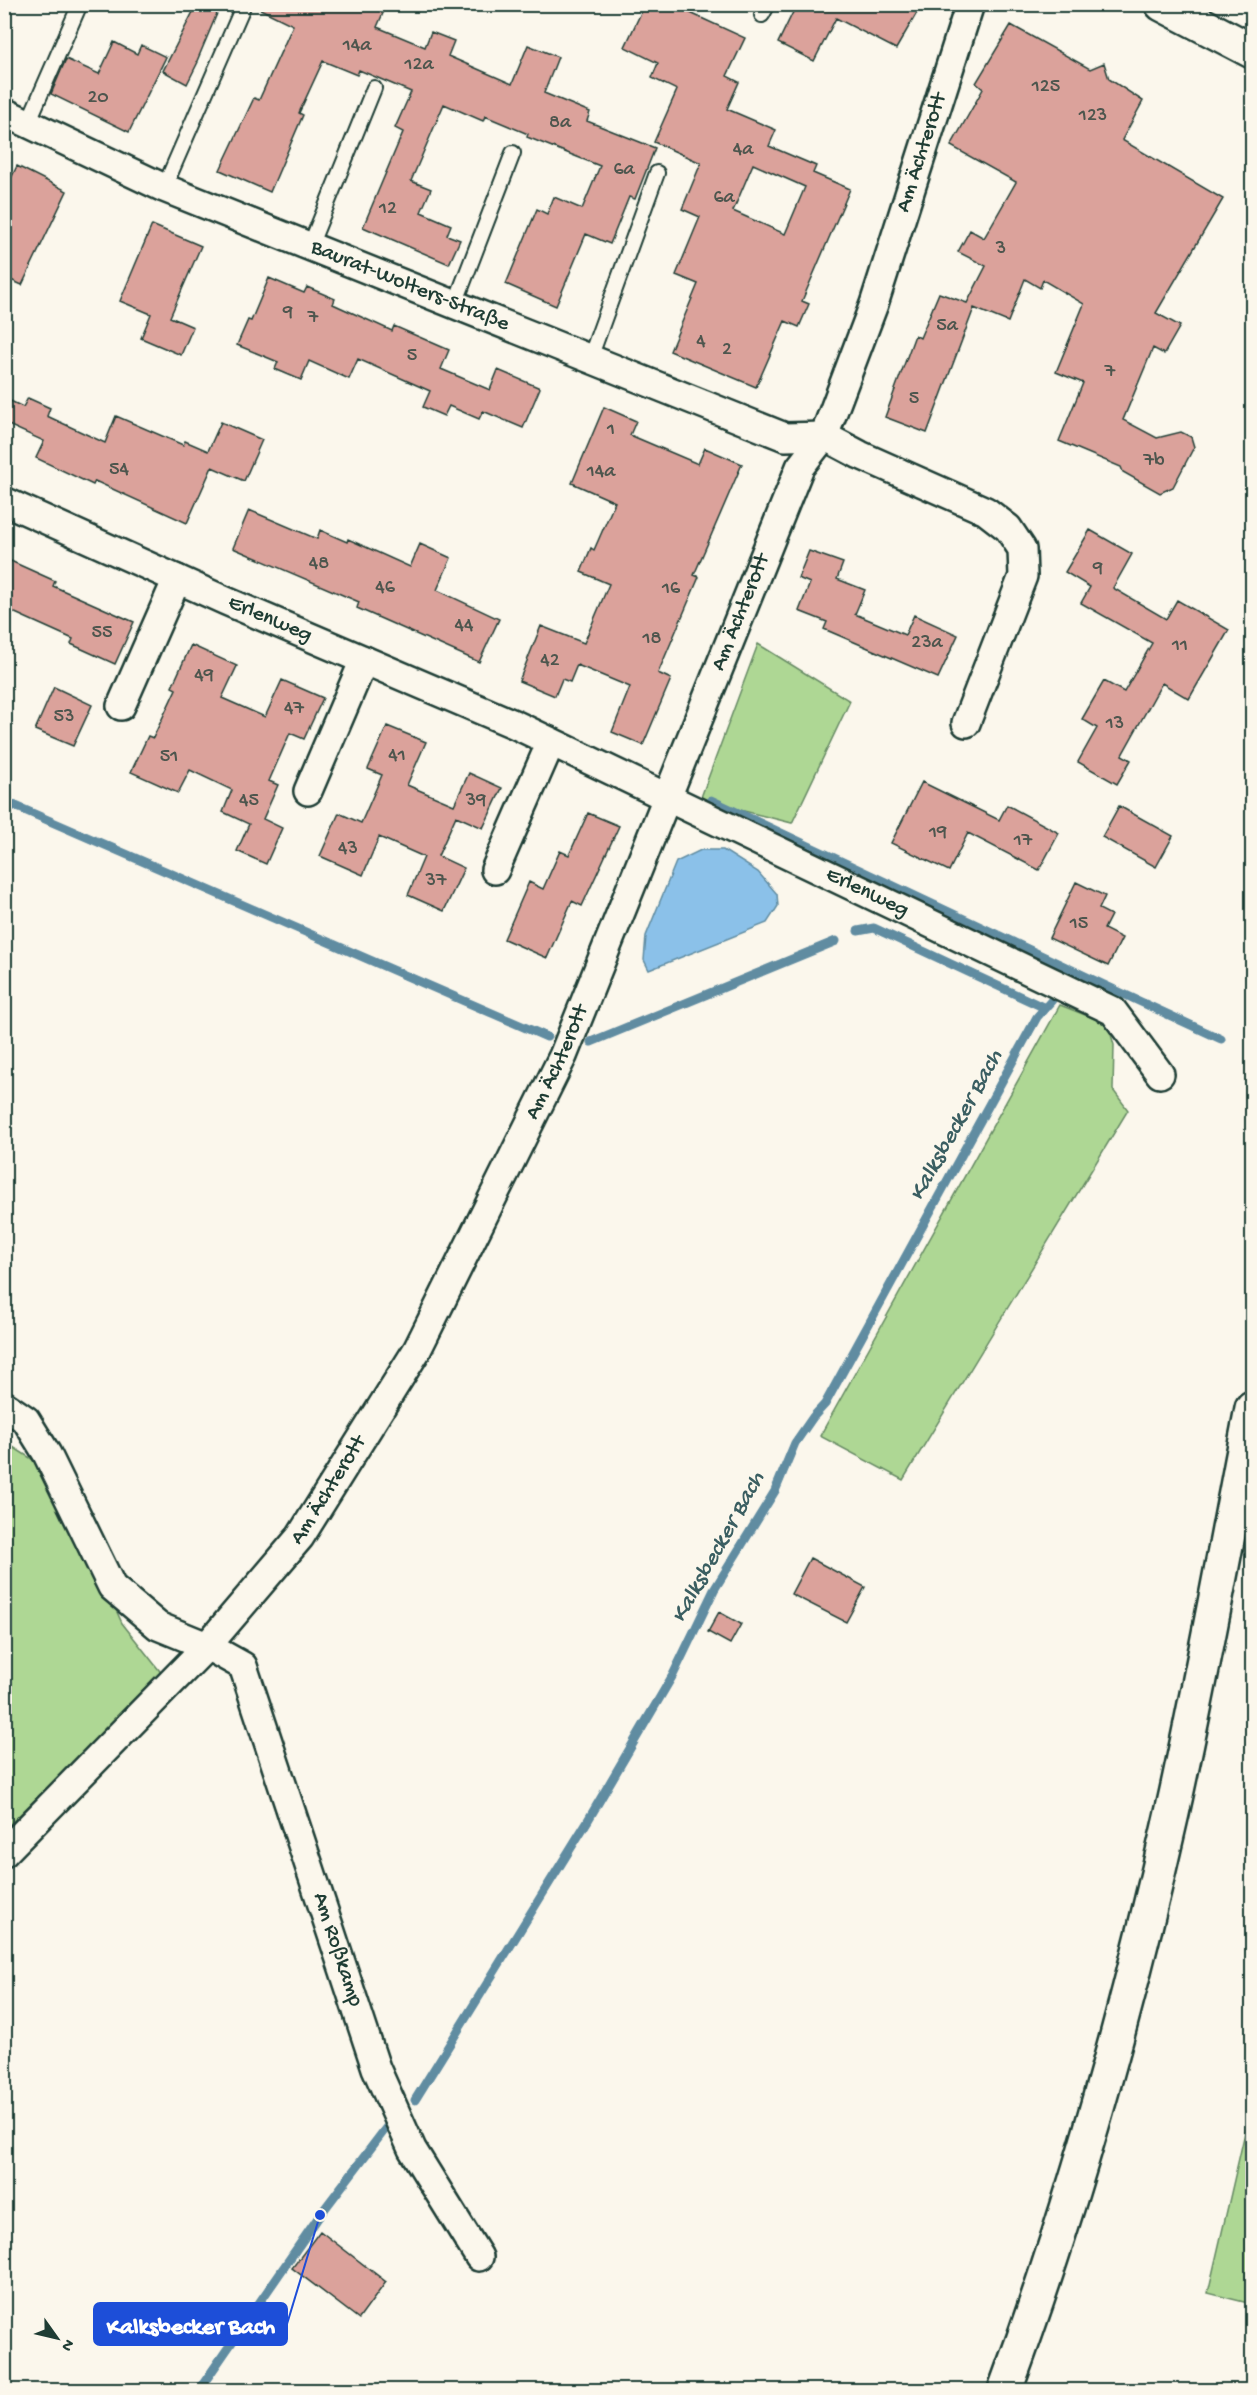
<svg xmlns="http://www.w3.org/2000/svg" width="1257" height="2395" font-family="'Gochi Hand',sans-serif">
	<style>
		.green { fill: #aed794; stroke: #668a64; stroke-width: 1.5 }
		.water { fill: #8bc1e9; stroke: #608ca1; stroke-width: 1.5 }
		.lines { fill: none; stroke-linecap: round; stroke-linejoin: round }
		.stream { stroke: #608ca1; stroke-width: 9 }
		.building { fill: #dba29b; stroke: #1f3d34; stroke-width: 1.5; fill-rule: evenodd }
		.service-casing { stroke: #1f3d34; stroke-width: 18 }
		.minor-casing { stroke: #1f3d34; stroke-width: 32 }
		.tertiary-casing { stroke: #1f3d34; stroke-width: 38 }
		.primary-casing { stroke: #1f3d34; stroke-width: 38 }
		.service { stroke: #fbf7ec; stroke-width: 14 }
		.minor { stroke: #fbf7ec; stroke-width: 27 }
		.tertiary { stroke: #fbf7ec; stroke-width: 33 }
		.primary { stroke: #fbf7ec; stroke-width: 33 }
		.labels { text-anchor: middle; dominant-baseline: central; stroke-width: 4.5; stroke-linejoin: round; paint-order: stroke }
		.number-label { font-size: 20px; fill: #4e564e }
		.street-label { font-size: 22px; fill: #1f3d34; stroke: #fbf7ec }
		.water-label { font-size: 24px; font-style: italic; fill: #3a5e61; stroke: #fbf7ec }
		.leader { fill: none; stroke: #1d4ed8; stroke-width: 2 }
		.callout-dot { fill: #1d4ed8; stroke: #fbf7ec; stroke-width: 2 }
		.callout { fill: #1d4ed8; stroke: #1d4ed8; stroke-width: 2 }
		.callout-label { font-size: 24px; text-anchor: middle; font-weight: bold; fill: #fff }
	</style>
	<rect width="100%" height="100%" fill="#fbf7ec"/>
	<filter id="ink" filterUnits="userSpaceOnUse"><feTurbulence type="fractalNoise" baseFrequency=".0167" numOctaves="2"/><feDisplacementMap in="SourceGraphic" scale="12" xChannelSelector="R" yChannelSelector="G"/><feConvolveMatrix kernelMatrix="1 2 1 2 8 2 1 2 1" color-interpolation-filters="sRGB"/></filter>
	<g filter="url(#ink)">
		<path class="green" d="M758,644L850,701L792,823L700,800Z
			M1060,1005L1108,1024L1114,1045L1113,1090L1128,1110L903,1480L820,1436Z
			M5,1442L54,1473L122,1623L163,1675L5,1829Z
			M1252,2102V2304L1208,2293Z"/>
		<path class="water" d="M701,850H723L758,872L777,894L778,906L767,923L649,970L644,960L646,936L676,862Z"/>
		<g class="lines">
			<path class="stream" d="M711,800L1102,984
				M4,801L547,1037
				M858,931L874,928L1045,1008
				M1096,985L1102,984L1221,1039
				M591,1042L836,941
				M415,2100L587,1822L673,1675L714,1590L775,1491L795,1443L813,1417L825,1404L1037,1017L1052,1000
				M199,2390L320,2215L386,2128"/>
		</g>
		<path class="building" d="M197,4H221L197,61L198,62L187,84L163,71Z
			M250,4H387L377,27L425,47L431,32L454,41L448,56L512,84L528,45L558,57L544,93L590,112L587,121L655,148L635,199L629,197L610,244L586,234L556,306L506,284L537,209L547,214L554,197L582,209L600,166L527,137L528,134L485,116L483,121L444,104L411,181L431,189L421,212L451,225L447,235L460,240L449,264L363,227L403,132L395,128L411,92L359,70L357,75L323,61L299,113L303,115L270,192L220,170L254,98L259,100L293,25Z
			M645,4H689L686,11L745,38L727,76L739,82L727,109L776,130L769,146L816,166L813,173L850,189L802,301L809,304L799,327L785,321L756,387L670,351L698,284L676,275L700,217L682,209L701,163L654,142L677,90L652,78L658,63L625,47ZM753,164L805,187L785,234L733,211Z
			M797,4H922L896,49L836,18L814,61L778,43Z
			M1011,25L1090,69L1104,63L1109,79L1143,101L1122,140L1223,199L1156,313L1180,326L1164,354L1153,348L1123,420L1157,438L1181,432L1191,437L1194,447L1173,487L1160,493L1123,472L1121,467L1059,441L1083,383L1056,372L1084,304L1043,280L1040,288L1025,279L1008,322L974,308L927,433L885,417L915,335L920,338L939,293L967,303L986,266L958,252L970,230L984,238L1016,182L951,146L983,89L976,83Z
			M114,42L137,54L141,45L166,57L129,132L51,94L66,59L99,74Z
			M17,166L67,191L22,285L4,277V193Z
			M152,225L201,246L170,317L193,327L181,355L141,338L151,314L120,301Z
			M269,278L304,293L307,287L335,299L333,304L392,331L394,326L449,350L441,369L490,390L498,370L540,388L523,428L483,411L479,419L449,406L444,416L423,407L430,391L358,359L349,379L309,361L301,380L275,369L278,362L237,345L248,320L251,321Z
			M4,398L23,407L28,398L50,408L47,416L105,443L116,416L183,445L185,441L208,451L221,422L262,440L244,481L212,467L187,523L95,481L93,485L36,458L44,441L4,423Z
			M604,407L636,421L630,435L698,464L705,448L742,464L694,575L699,577L658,673L671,679L643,745L612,732L630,687L577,665L570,682L562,679L555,696L519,681L541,626L584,643L609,584L581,572L591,548L594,550L615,502L572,483Z
			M249,510L317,539L320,530L347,542L348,539L410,567L420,544L451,558L437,590L499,619L479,662L357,608L359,602L233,548Z
			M1090,530L1132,554L1113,588L1166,619L1177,600L1229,630L1189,699L1162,683L1122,755L1131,760L1117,784L1078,762L1097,728L1082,719L1104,681L1124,692L1152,643L1081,603L1090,587L1065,572Z
			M809,551L843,563L837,579L865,590L855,614L905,635L914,615L958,635L938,678L824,629L827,622L799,611L810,583L798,578Z
			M4,558L55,581L53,586L134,622L115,664L71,644L73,639L4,608Z
			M191,645L237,666L222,698L265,717L282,680L323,698L304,739L290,733L269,781L278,785L263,819L282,828L266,864L237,851L249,824L223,812L232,790L190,770L178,793L131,772L148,736L153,738L176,689L172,687Z
			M54,687L92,705L73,746L35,730Z
			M387,726L426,742L407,785L454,805L469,773L502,788L483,828L456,816L438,856L464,868L444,911L408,895L424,857L379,837L363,875L320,856L339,813L361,823L382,775L368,769Z
			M922,782L999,820L1007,805L1059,833L1039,870L968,833L949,871L891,843Z
			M1119,806L1173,836L1156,867L1102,837Z
			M588,813L619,826L582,906L572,901L547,958L504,939L529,882L543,889L560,851L569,855Z
			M1076,882L1105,896L1099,909L1111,915L1104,929L1122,938L1108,966L1049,938Z
			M810,1558L865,1587L846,1622L791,1594Z
			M719,1612L741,1624L730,1644L708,1632Z
			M320,2231L386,2282L359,2319L292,2268Z"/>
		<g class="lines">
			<defs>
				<path id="service" d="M762,15L768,4
					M28,123L80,4
					M164,188L242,9
					M310,246L374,88
					M455,304L513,153
					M590,358L657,173"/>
				<g id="minor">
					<path id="s1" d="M4,112L164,188L785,437L824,436L860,455L986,511L1008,528L1022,549L1023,576L966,723"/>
					<path id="s2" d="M4,501L226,601L516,725L1113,1011L1160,1074"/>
					<path d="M121,706L177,579"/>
					<path d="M308,791L364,660"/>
					<path d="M495,870L551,742"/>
					<path id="s3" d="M4,1405L26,1420L47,1454L112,1587L158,1626L207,1646L243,1666L376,2068L412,2149L479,2257"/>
					<path id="s4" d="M4,1853L207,1646L300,1537L417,1350L563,1056L800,467L824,436L874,304L970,4"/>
				</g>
				<path id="tertiary" d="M1162,4L1252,51"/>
				<path id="primary" d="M1005,2390C1075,2202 1128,2008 1172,1813C1202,1679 1226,1543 1252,1408"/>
			</defs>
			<use href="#service" class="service-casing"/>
			<use href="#minor" class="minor-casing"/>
			<use href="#tertiary" class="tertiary-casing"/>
			<use href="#primary" class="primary-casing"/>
			<use href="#service" class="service"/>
			<use href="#minor" class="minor"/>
			<use href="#tertiary" class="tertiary"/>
			<use href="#primary" class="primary"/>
		</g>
	</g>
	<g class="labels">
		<g class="number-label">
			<text x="357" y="46">14a</text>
			<text x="419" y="65">12a</text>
			<text x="1046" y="87">125</text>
			<text x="98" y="98">20</text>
			<text x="1093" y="116">123</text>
			<text x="560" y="123">8a</text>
			<text x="743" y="150">4a</text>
			<text x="624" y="170">6a</text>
			<text x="724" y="198">6a</text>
			<text x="388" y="209">12</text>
			<text x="1001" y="249">3</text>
			<text x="288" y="313">9</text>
			<text x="313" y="318">7</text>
			<text x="947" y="326">5a</text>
			<text x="701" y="342">4</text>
			<text x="727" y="350">2</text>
			<text x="412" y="356">5</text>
			<text x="1110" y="372">7</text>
			<text x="914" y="399">5</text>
			<text x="611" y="430">1</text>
			<text x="1154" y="461">7b</text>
			<text x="119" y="470">54</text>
			<text x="601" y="472">14a</text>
			<text x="319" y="564">48</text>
			<text x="1098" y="569">9</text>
			<text x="385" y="588">46</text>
			<text x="671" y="589">16</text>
			<text x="464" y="626">44</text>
			<text x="102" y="633">55</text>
			<text x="652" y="639">18</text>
			<text x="927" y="643">23a</text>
			<text x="1180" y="646">11</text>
			<text x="550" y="661">42</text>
			<text x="204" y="676">49</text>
			<text x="294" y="709">47</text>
			<text x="64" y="717">53</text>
			<text x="1115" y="724">13</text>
			<text x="397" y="756">41</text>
			<text x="169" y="757">51</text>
			<text x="249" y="801">45</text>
			<text x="476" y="801">39</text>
			<text x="938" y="833">19</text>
			<text x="1023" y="841">17</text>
			<text x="348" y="849">43</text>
			<text x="436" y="881">37</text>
			<text x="1079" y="924">15</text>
		</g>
		<g class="street-label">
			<text stroke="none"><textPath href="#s4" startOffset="1956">Am Ächterott</textPath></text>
			<text stroke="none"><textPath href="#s1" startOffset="442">Baurat-Wolters-Straße</textPath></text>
			<text stroke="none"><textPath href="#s4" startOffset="1460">Am Ächterott</textPath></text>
			<text stroke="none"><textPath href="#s2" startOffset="291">Erlenweg</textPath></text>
			<text stroke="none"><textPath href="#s2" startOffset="948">Erlenweg</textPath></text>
			<text stroke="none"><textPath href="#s4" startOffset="974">Am Ächterott</textPath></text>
			<text stroke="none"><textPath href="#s4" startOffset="488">Am Ächterott</textPath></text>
			<text stroke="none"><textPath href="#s3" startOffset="668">Am Roßkamp</textPath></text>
		</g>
		<g class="water-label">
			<text transform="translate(957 1126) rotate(-61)">Kalksbecker Bach</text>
			<text transform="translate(719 1548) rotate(-61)">Kalksbecker Bach</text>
		</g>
	</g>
	<path class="leader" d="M320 2215L287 2324"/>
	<circle class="callout-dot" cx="320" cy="2215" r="6"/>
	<rect class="callout" x="94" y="2303" width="193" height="42" rx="6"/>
	<g class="callout-label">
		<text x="191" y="2333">Kalksbecker Bach</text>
	</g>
	<rect width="1257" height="2395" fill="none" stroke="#fbf7ec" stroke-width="24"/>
	<rect x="12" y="12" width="1233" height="2371" fill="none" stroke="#1f3d34" stroke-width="2" filter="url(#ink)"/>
	<g transform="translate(57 2338) rotate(124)" stroke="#fbf7ec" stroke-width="4.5" paint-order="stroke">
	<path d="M0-4.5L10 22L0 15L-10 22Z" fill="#1f3d34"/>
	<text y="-9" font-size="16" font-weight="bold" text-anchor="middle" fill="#1f3d34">N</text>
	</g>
</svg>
